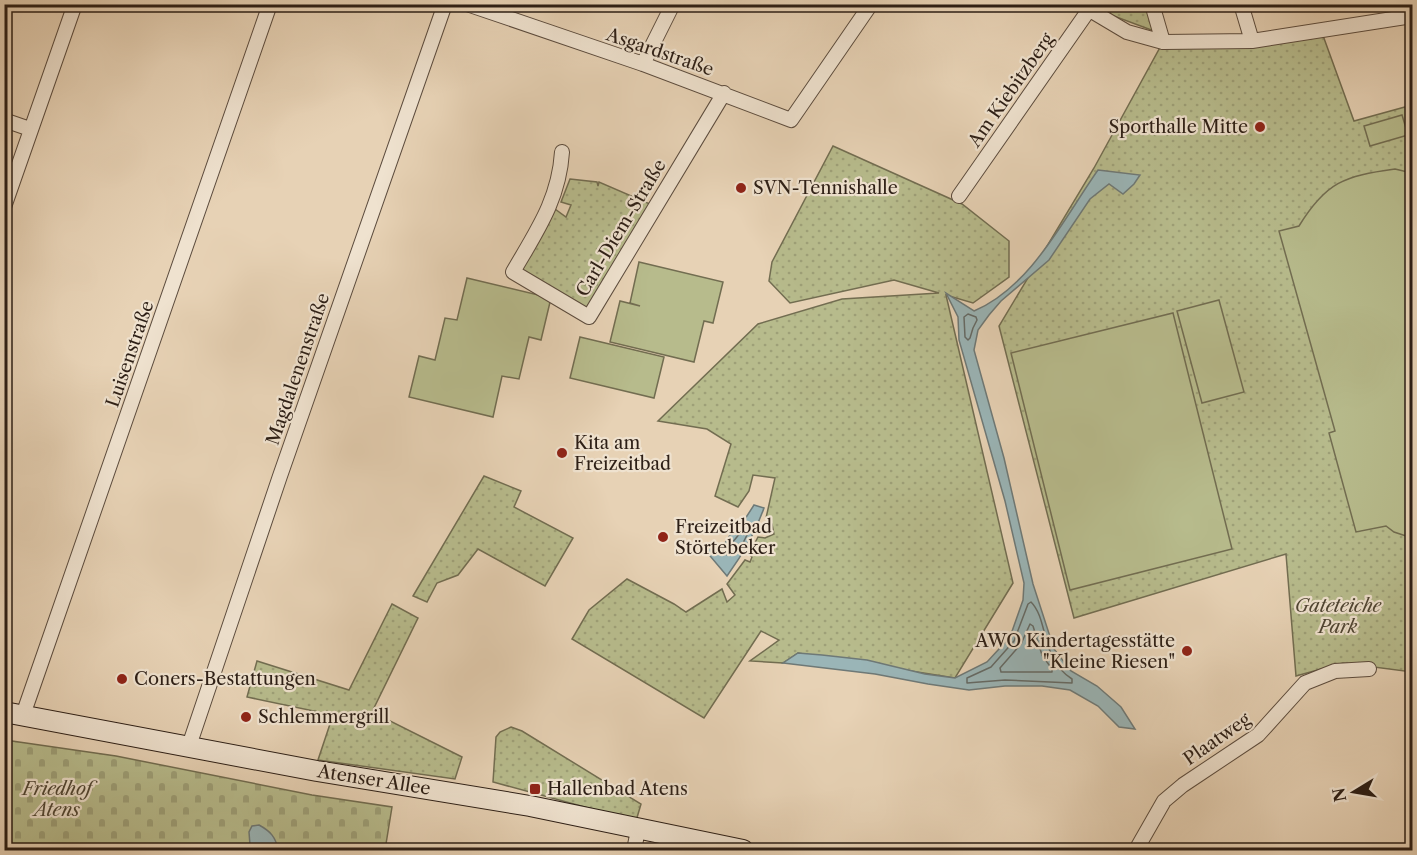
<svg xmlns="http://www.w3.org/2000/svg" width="1417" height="855" font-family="'Libre Caslon Text',serif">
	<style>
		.green { fill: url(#green-dots); stroke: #726d51; stroke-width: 1.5 }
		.cemetery { fill: url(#cemetery-stones); stroke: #726d51; stroke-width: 1.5 }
		.pitch { fill: #b7bb8c; stroke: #726d51; stroke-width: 1.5 }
		.water { fill: #9ab5b7; stroke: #6e7977; stroke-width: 1.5 }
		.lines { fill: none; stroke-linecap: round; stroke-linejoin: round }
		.shore { stroke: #646a66; stroke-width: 1.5 }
		.street-casing { stroke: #5c4c3e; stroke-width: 16 }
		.secondary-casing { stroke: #2d1f16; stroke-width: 22 }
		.street { stroke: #efe2cf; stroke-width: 14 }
		.secondary { stroke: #efe2cf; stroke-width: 20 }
		.poi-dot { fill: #8f2418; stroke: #efe2cf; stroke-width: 2 }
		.labels { text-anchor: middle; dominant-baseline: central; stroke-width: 4.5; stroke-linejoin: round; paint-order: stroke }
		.street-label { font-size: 18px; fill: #2d1f16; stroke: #efe2cf }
		.poi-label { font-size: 18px; fill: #2d1f16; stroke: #efe2cf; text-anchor: start }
		.park-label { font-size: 18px; font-style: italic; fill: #504634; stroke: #efe2cf }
	</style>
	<defs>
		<pattern id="green-dots" width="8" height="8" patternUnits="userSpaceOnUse" patternTransform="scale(1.5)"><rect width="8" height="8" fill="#b7bb8c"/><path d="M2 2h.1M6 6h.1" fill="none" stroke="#9ea078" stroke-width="1.8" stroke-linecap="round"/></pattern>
		<pattern id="cemetery-stones" width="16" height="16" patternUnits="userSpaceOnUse" patternTransform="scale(1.5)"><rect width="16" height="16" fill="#b7bb8c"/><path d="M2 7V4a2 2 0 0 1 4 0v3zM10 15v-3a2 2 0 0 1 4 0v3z" fill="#9ea078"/></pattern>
	</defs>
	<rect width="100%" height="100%" fill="#e7d2b5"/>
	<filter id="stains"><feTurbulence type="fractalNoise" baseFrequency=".00333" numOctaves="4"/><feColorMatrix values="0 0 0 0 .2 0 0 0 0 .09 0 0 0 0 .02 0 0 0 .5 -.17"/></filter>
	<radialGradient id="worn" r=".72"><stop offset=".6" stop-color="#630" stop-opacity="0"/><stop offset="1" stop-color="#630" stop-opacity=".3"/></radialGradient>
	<path class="green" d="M1107,4L1147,5L1154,31L1111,15Z
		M1321,30L1354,121L1412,105V672L1343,663L1296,676L1286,554L1074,618L999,326L1094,168L1163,42Z
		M833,146L962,204L1009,241V277L973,303L946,295L1013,583L955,678L798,653L783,663L750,661L779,640L761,631L704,718L572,639L589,610L627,579L674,604L686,612L722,589L727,602L735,595L727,584L745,560L750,562L752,557L749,554L758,537L765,538L774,534L772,524L766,518L775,478L753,475L749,491L738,507L715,496L731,444L707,429L658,421L758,324L842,299L939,293L894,280L790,303L769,281L772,262Z
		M570,179L597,182L598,186L599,182L650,204L587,313L517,273L555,209L566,217L571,205L561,202Z
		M484,476L521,491L514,507L573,538L545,586L478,549L458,575L437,583L427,602L413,596Z
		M392,604L418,618L372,712L462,757L455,779L318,760L333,715L247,697L257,661L349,690Z
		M511,727L522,731L641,804L636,821L493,782L496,737L500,732Z"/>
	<path class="cemetery" d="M5,740L116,756L312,795L392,807L385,850H5Z"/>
	<path class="pitch" d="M1402,115L1408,135L1370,146L1364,126Z
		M1395,169L1412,173V538L1394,532L1386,526L1356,532L1329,433L1335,431L1279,231L1299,226C1326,182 1344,176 1395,169Z
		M639,262L723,282L713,323L704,321L694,362L610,342L620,301L640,306L630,303Z
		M467,278L551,298L541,340L529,337L519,379L502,376L493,417L409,397L419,356L435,360L445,318L457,320Z
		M1219,300L1244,392L1202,403L1177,311Z
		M1173,313L1232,549L1070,590L1011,353Z
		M580,337L664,357L654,398L570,378Z"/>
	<path class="water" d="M1098,170L1140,175L1134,184L1123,194L1109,184L1090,199L1049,260L1001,301L989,315L978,330L974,350L1004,458L1033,584L1054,649L1071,671L1097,686L1121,707L1135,729L1119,727L1098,706L1070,690L1042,686H1005L969,690L928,684L875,674L783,663L798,653L822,655L867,660L925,674L955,678L987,662L1010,637L1023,600L1024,583L1005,501L959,340L958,317L946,293L974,311C1031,287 1064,218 1098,170Z
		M754,505L764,508C755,534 743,554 727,576L705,550L709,543L727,555L729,551L723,546L737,524L745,519Z
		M259,825C270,831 276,837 278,850H263V847L250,845L249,832L252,826Z"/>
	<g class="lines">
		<path class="shore" d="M968,314L976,317L977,320L973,328L970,338L968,340L965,337L964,317Z
			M745,527L748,528L749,531L740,549L736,550L732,543Z
			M1031,602C1049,620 1040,659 1072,679V683L1005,680L967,683V678L991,667L1014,641L1028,604Z
			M1030,624L1033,626L1042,655L1052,669V672H1001L1000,668L1021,644Z"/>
		<defs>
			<path id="street" d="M467,4L643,64L791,120L871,4
				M1152,4L1163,42
				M1241,4L1252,41
				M1090,10L1127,32L1163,42L1252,41L1412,16
				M643,64L673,4
				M4,120L30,129
				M562,152C559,200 536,232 513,272L589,317L724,93
				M959,196L1093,4
				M4,207L75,4
				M23,715L270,4
				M189,746L280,476L445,4
				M634,850L638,830
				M1136,850L1164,801L1183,785L1258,735L1305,683L1335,671L1369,669"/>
			<path id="secondary" d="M4,712L317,771L530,806L743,850"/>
		</defs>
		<use href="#street" class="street-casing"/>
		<use href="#secondary" class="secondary-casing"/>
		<use href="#street" class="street"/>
		<use href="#secondary" class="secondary"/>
	</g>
	<g class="poi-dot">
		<circle cx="1260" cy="127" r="6"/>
		<circle cx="741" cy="188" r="6"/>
		<circle cx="562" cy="453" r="6"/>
		<circle cx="663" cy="537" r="6"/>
		<circle cx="1187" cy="651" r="6"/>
		<circle cx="122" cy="679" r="6"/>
		<circle cx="246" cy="717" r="6"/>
		<rect x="529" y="783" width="12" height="12" rx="3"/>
	</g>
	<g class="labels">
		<g class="street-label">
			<text transform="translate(660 52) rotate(19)">Asgardstraße</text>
			<text transform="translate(1011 90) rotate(-55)">Am Kiebitzberg</text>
			<text transform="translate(621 228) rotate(-59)">Carl-Diem-Straße</text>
			<text transform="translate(130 354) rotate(-71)">Luisenstraße</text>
			<text transform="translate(298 369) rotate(-71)">Magdalenenstraße</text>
			<text transform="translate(1217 739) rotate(-35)">Plaatweg</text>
			<text transform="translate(374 780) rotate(9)">Atenser Allee</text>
		</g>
		<g class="poi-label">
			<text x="1248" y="127" text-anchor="end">Sporthalle Mitte</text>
			<text x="753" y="188">SVN-Tennishalle</text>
			<text x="574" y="443">Kita am<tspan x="574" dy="21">Freizeitbad</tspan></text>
			<text x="675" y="527">Freizeitbad<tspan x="675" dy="21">Störtebeker</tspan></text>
			<text x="1175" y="641" text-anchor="end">AWO Kindertagesstätte<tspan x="1175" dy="21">"Kleine Riesen"</tspan></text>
			<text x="134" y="679">Coners-Bestattungen</text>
			<text x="258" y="717">Schlemmergrill</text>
			<text x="547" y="789">Hallenbad Atens</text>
		</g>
		<g class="park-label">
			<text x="1338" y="606">Gateteiche<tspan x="1338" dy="21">Park</tspan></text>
			<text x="57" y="789">Friedhof<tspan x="57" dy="21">Atens</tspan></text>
		</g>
	</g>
	<rect width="1417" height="855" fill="none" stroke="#e7d2b5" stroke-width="24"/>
	<rect x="6" y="6" width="1405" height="843" fill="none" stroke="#2d1f16" stroke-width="3"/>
	<rect x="12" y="12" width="1393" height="831" fill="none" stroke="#2d1f16" stroke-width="1.5"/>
	<g transform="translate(1354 792) rotate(259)" stroke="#efe2cf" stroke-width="4.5" paint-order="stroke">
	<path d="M0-4.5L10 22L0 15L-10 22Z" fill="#2d1f16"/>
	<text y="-9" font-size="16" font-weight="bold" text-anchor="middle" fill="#2d1f16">N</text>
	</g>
	<rect width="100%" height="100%" filter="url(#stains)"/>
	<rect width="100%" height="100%" fill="url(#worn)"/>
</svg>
